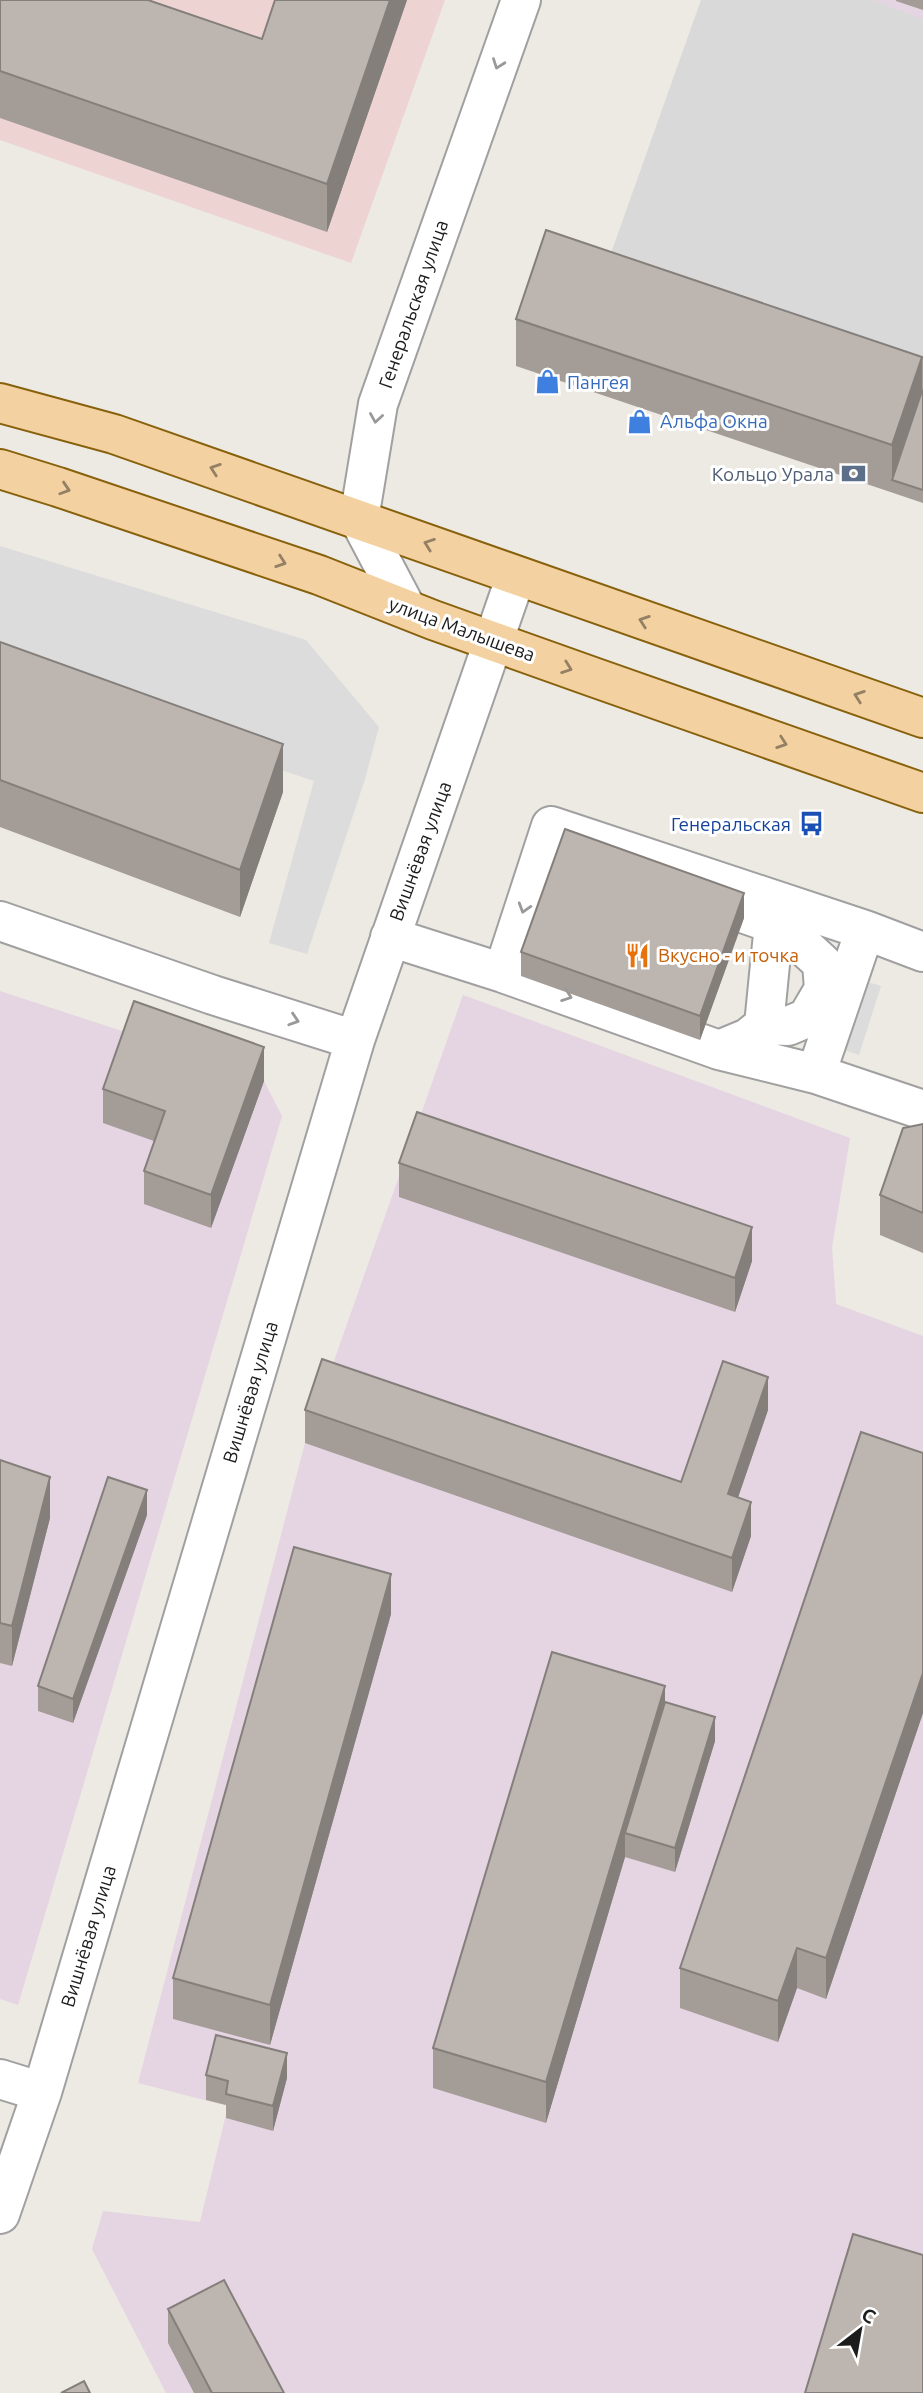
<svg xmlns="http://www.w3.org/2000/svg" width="923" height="2393" font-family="Ubuntu,sans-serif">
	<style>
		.residential { fill: #dad9d9 }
		.commercial { fill: #edd4d3 }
		.industrial { fill: #e5d5e2 }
		.parking { fill: #dcdcdc }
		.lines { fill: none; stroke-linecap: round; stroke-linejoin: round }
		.minor-casing { stroke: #a0a0a0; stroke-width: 42 }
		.major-casing { stroke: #88610c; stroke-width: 42 }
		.minor { stroke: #fff; stroke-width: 38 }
		.major { stroke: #f4d1a1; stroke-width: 38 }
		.wall { fill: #a39c97 }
		.shaded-wall { fill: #847f7b }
		.building { fill: #bdb5b0; stroke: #847f7b; stroke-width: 2 }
		.oneway { stroke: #999 }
		.oneway2 { stroke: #938065 }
		.labels { text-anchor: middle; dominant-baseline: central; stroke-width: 6; stroke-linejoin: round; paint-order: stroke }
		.street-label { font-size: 19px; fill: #1c1c1c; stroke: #fff }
		.shop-label { font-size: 19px; fill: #366cbe; stroke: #fff; text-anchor: start }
		.service-label { font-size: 19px; fill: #4e5e75; stroke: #fff; text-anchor: end }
		.transit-label { font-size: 19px; fill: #164399; stroke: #fff; text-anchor: end }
		.food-label { font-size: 19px; fill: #c56008; stroke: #fff; text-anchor: start }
	</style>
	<rect width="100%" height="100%" fill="#ede9e3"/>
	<path class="residential" d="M701,0H923V452L573,360Z"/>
	<path class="commercial" d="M0,0H445L351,263L0,140Z"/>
	<path class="industrial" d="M873,0H923V19Z
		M0,991L134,1035L264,1081L282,1116L18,2005L0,1999Z
		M463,995L850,1138L832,1247L836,1304L923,1336V2393H166L92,2249L103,2211L200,2222L228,2106L138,2083L305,1443Z"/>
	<path class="parking" d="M0,546L306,640L379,727L365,779L307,954L269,943L314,781L0,676Z
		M854,978L881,986L859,1055L833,1046Z"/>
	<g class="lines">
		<defs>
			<path id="minor" d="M406,608L359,519L378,404L521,0
				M0,921L213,995L355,1040
				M390,937L503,973L719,1050L816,1074L923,1110
				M503,973L551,826L865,930L923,952
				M764,1025L788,1026L807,1018L824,989L822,963L797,940L774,924
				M719,1050L748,1038L764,1025L774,924L728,908
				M816,1074L865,930
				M0,2079L42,2092
				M0,2214L42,2092L355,1040L516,576"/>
			<path id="major" d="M0,403L114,434L923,718
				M0,469L58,487L319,575L433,620L593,677L923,793"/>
		</defs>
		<use href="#minor" class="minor-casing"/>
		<use href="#major" class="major-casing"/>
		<use href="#minor" class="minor"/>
		<use href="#major" class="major"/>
	</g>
	<path class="wall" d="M0,0L262,39L275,0H407L327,232L0,118Z
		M896,0H923V10L896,1Z
		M516,319L923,357V503L516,366Z
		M0,642L283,792L240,917L0,827Z
		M744,918L700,1040L521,976V952Z
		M264,1081L211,1228L144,1204V1171L154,1141L103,1123V1089Z
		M923,1124V1253L880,1235V1195Z
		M399,1163L752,1261L735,1312L399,1197Z
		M305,1410L681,1482L768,1410L738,1497L751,1536L732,1592L305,1443Z
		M923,1453V1713L826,1999L797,1988L778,2042L680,2008V1968Z
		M0,1460L50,1518L12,1666L0,1663Z
		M147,1515L73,1723L38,1711V1686Z
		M391,1614L270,2045L173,2019V1978Z
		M665,1702L715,1741L675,1872L625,1857L546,2123L433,2088V2048Z
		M206,2075L287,2078L273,2131L226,2118V2105L206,2100Z
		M168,2309L284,2393H194L168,2343Z"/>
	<path class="shaded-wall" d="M390,0H407L327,232V184Z
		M922,357V404L892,480V493V445Z
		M283,744V792L240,917V870Z
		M744,893V918L700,1040V1016Z
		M264,1047V1081L211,1228V1195Z
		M752,1227V1261L735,1312V1278Z
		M768,1377V1410L728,1527V1494Z
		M50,1477V1518L12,1666V1626Z
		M147,1490V1515L73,1723V1699Z
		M751,1502V1536L732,1592V1558Z
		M391,1574V1614L270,2045V2005Z
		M923,1673V1713L826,1999V1958Z
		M665,1686V1727L625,1833V1857L546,2123V2082Z
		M715,1717V1741L675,1872V1848Z
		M797,1948V1988L778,2042V2001Z
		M287,2053V2078L273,2131V2106Z"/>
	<path class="building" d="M0,0H148L262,39L275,0H390L327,184L0,71Z
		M546,230L922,357L892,445L516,319Z
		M922,391H923V490L892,480Z
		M0,642L283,744L240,870L0,780Z
		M565,829L744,893L700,1016L521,952Z
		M134,1001L264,1047L211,1195L144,1171L165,1111L103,1089Z
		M417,1112L752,1227L735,1278L399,1163Z
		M923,1124V1213L880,1195L903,1128Z
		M322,1359L681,1482L723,1361L768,1377L728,1494L751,1502L732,1558L305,1410Z
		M861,1432L923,1453V1673L826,1958L797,1948L778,2001L680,1968Z
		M0,1460L50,1477L12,1626L0,1623Z
		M108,1477L147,1490L73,1699L38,1686Z
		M294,1547L391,1574L270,2005L173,1978Z
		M552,1652L665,1686L546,2082L433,2048Z
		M665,1702L715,1717L675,1848L625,1833Z
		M216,2035L287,2053L273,2106L226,2094L228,2081L206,2075Z
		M853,2234L923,2255V2393H805Z
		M224,2280L284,2393H212L168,2309Z
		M84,2381L90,2393H61Z"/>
	<defs><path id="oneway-chevron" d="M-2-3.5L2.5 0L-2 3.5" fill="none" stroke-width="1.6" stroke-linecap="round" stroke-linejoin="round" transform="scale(1.75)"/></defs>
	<g class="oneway">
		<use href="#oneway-chevron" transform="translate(498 64) rotate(110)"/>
		<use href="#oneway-chevron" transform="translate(376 418) rotate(99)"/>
		<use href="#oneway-chevron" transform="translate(524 908) rotate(107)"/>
		<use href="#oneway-chevron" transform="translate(567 996) rotate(20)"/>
		<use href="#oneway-chevron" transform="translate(294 1020) rotate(18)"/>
	</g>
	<g class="oneway2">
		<use href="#oneway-chevron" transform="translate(215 469) rotate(-161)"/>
		<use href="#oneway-chevron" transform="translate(65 489) rotate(18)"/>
		<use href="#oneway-chevron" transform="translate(429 544) rotate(-160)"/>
		<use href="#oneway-chevron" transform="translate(281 562) rotate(19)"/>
		<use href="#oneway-chevron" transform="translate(644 621) rotate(-161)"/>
		<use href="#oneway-chevron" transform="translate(567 668) rotate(20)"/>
		<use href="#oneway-chevron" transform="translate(859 696) rotate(-161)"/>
		<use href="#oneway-chevron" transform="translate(782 743) rotate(19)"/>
	</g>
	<defs>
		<symbol id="shop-bare" viewBox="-9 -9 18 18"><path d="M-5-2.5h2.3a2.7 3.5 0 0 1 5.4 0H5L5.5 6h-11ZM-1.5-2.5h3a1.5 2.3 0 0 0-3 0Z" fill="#3f7fe0" stroke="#fff" stroke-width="2.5" paint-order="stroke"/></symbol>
		<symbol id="bank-bare" viewBox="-9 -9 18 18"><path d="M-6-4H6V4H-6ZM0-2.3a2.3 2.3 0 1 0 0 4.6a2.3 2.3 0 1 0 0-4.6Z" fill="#5c6f8a" stroke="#fff" stroke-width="2.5" paint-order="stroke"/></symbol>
		<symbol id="bus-bare" viewBox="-9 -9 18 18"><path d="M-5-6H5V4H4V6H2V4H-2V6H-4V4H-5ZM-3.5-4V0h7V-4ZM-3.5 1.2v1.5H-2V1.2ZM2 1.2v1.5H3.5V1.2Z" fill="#1a4fb4" stroke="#fff" stroke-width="2.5" paint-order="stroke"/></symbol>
		<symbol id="restaurant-bare" viewBox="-9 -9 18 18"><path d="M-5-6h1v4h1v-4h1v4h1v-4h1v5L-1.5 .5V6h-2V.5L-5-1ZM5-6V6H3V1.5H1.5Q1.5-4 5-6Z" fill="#e8710a" stroke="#fff" stroke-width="2.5" paint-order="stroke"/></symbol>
	</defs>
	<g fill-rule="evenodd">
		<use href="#shop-bare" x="530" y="364" width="35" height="35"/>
		<use href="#shop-bare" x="622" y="404" width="35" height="35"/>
		<use href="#bank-bare" x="836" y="456" width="35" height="35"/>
		<use href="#bus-bare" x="794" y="806" width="35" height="35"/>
		<use href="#restaurant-bare" x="620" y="938" width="35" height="35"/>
	</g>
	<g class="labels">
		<g class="street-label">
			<text transform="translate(413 304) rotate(-71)">Генеральская улица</text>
			<text transform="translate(462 629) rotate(20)">улица Малышева</text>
			<text transform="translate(420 851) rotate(-70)">Вишнёвая улица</text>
			<text transform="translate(250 1392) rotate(-73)">Вишнёвая улица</text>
			<text transform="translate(88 1936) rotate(-73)">Вишнёвая улица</text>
		</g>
		<g class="shop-label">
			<text x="567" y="382">Пангея</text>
			<text x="660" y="421">Альфа Окна</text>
		</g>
		<g class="service-label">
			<text x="834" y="474">Кольцо Урала</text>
		</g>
		<g class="transit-label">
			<text x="791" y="824">Генеральская</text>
		</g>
		<g class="food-label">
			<text x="658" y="955">Вкусно - и точка</text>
		</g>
	</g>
	<g transform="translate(860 2330) rotate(31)" stroke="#ffffff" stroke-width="5" paint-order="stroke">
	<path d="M0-5L12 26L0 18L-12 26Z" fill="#1c1c1c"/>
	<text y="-10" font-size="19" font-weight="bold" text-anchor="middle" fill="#1c1c1c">С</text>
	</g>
</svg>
